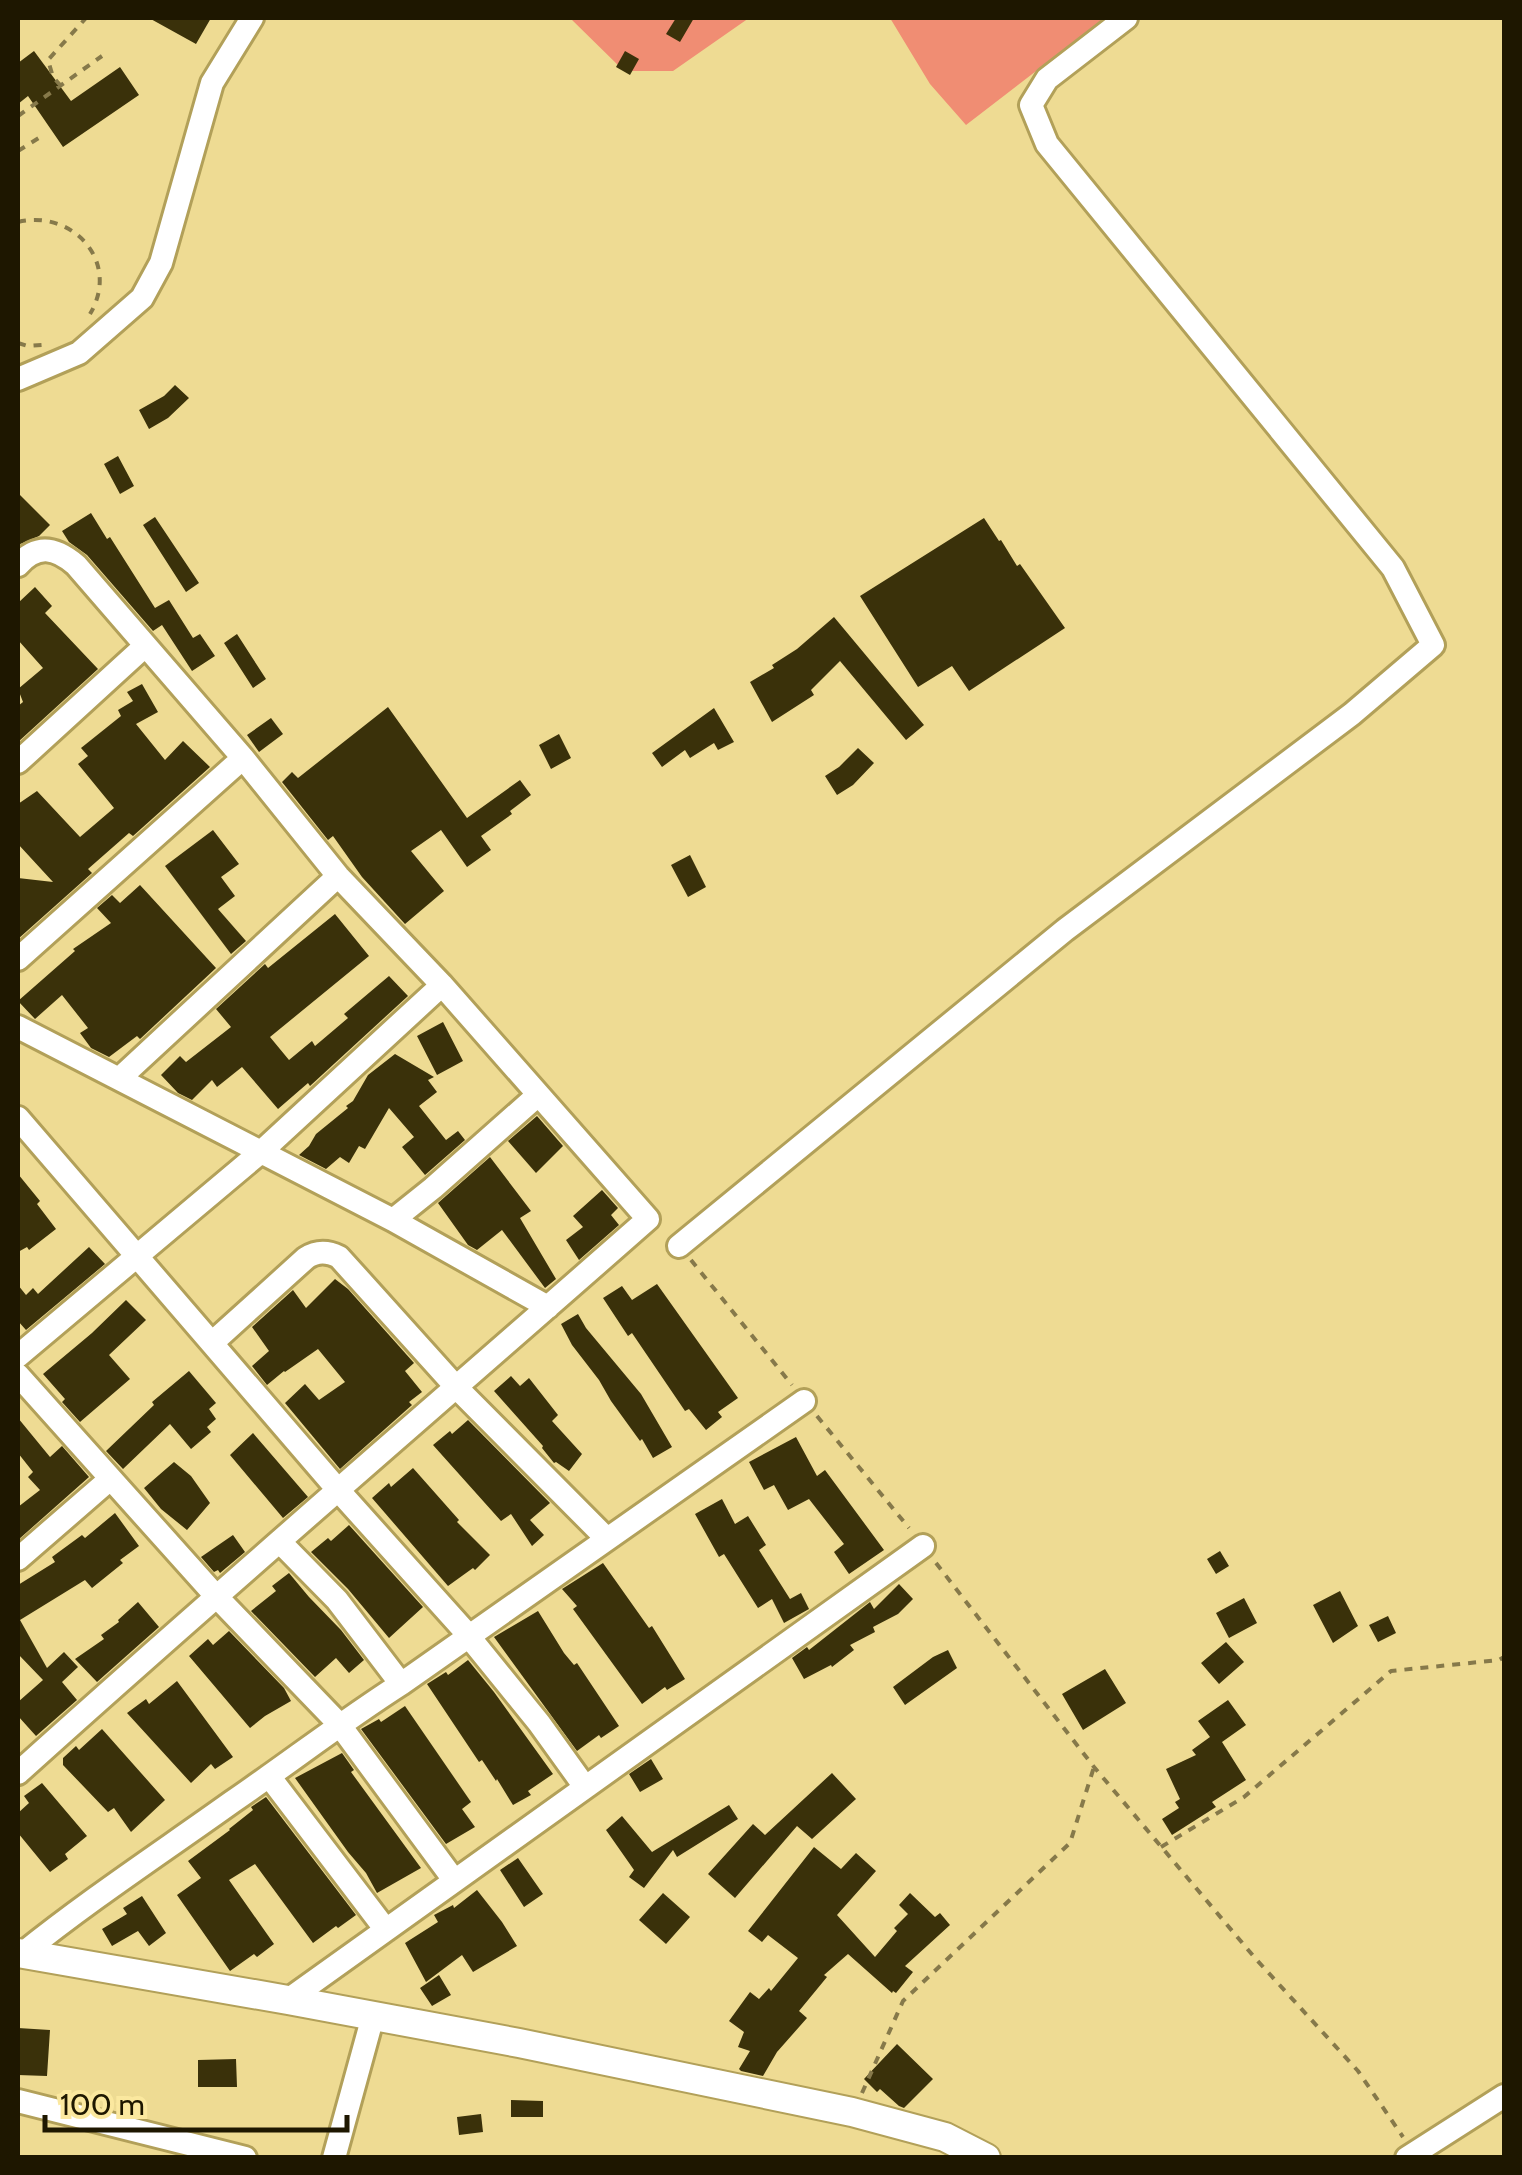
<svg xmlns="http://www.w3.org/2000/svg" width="1522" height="2175" font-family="Cabin,sans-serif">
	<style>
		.green { fill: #f08d73 }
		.building { fill: #3a310a }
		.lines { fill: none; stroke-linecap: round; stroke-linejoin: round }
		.minor-casing { stroke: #b2a059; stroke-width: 28 }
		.major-casing { stroke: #b2a059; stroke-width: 32 }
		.path { stroke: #86794a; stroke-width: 4; stroke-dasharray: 8 8; stroke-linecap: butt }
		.minor { stroke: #fff; stroke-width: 22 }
		.major { stroke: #fff; stroke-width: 28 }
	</style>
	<rect width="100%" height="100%" fill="#eedb93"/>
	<path class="green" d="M570,18H749L673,71H624Z
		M890,18H1105L966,125L930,84Z"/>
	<path class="building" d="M149,18H211L196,44Z
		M676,18H694L680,42L666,34Z
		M34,51L71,101L120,67L139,95L63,147L28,96L18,104V63Z
		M625,51L639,59L630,75L616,67Z
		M175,385L189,398L168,418L149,429L139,410L164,396Z
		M118,456L134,486L120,494L104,464Z
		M18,493L50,525L39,536L18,545Z
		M91,513L107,539L110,537L155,608L169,600L193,638L200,634L215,656L192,671L162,625L153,631L87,555L69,542L62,531Z
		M155,517L199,583L186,592L143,525Z
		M984,518L999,541L1001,540L1017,566L1020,564L1065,628L969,691L952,666L918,687L860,596Z
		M35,587L52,606L45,613L98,669L18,742V706L23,702L18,689L43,668L18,640V603Z
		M834,617L924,725L906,740L840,661L811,690L814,695L772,722L750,682L774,668L772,665L797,649Z
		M237,634L266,679L253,688L224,643Z
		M142,684L158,712L136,724L165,760L183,741L210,767L133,836L129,833L88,869L92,873L18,939V878L53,882L18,844V804L37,791L80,837L114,808L78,764L88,756L81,748L121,716L118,710L133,701L127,692Z
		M388,707L467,818L520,780L531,795L510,811L512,814L481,836L491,850L467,867L441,830L411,851L444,891L405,924L362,877L333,836L328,840L282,782L292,772L298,778Z
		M714,708L734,742L718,750L714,743L690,758L685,750L662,767L652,753Z
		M271,718L283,734L259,752L247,735Z
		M559,734L571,758L551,769L539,745Z
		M858,748L874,763L853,785L837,795L825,776L839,767Z
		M213,830L239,864L221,877L235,896L218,909L246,941L231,954L165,866Z
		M690,855L706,887L688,897L671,865Z
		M140,885L216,968L140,1039L137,1036L109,1057L91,1048L80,1033L88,1028L62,995L35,1019L18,1001L75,951L73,949L111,923L97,908L112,895L120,903Z
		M335,914L369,956L270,1037L289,1060L312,1041L315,1046L348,1018L344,1014L389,976L408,996L310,1086L308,1083L278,1109L242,1067L217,1087L212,1080L192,1100L178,1093L161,1075L180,1056L186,1062L231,1027L216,1009L265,964L268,968Z
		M443,1022L463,1061L437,1075L417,1036Z
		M395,1054L434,1077L428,1080L437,1092L419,1106L446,1140L458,1131L465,1140L425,1175L402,1147L414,1137L389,1108L365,1149L359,1146L349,1163L340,1157L326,1169L299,1155L309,1146L316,1134L348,1108L346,1106L353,1101L368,1075Z
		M537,1116L563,1146L536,1173L508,1141Z
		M490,1157L531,1211L520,1218L556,1279L545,1288L502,1230L477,1250L468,1245L438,1203Z
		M18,1174L40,1201L37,1204L56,1229L29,1250L27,1247L18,1252Z
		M602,1190L618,1208L611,1215L619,1225L579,1260L566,1240L583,1227L573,1216Z
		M89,1247L105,1264L26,1330L18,1321V1285L26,1295L33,1288L38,1294Z
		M335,1279L348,1289L414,1363L405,1371L422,1392L409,1402L412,1405L340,1469L285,1403L305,1384L319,1400L345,1382L318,1349L285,1372L284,1371L267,1385L252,1366L269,1351L252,1327L293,1290L306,1308Z
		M657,1284L738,1398L718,1412L722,1417L706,1430L689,1409L685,1411L632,1333L628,1336L603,1298L622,1286L632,1300Z
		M126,1300L146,1320L109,1355L130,1379L80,1422L62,1402L65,1399L43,1374L92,1333Z
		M578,1314L586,1328L641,1394L672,1447L653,1458L642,1439L640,1441L611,1401L599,1380L572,1345L561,1324Z
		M189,1371L216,1403L209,1409L216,1419L207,1427L211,1432L191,1449L170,1424L123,1469L106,1451L154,1405L152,1402Z
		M511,1376L520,1386L529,1378L558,1415L552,1421L582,1454L569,1471L556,1462L554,1463L542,1448L543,1446L494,1391Z
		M18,1418L50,1457L62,1446L89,1477L18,1540V1507L40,1490L28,1477L33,1472L18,1453Z
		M468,1420L550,1503L530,1520L544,1535L532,1546L511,1514L501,1521L433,1445L450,1431L452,1434Z
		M253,1433L308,1497L283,1518L230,1455Z
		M796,1437L817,1476L825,1470L884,1550L849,1574L834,1552L844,1544L809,1499L788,1510L774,1485L764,1490L749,1462Z
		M174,1462L191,1476L210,1503L187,1530L161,1509L144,1488Z
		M413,1468L459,1520L457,1522L490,1555L475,1570L473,1568L448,1586L372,1498L389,1483L391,1487Z
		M722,1499L735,1524L748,1516L766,1545L759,1550L790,1599L801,1593L809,1609L784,1623L772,1599L758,1608L724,1554L719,1557L695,1514Z
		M115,1513L139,1546L120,1560L123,1563L92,1588L85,1580L20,1620L47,1668L64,1652L78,1667L62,1682L77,1700L36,1736L18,1716V1702L43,1680L18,1654V1585L55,1562L52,1557L82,1535L85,1538Z
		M349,1525L423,1607L389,1638L348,1589L311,1552L328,1538L331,1541Z
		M233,1535L245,1552L220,1573L218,1570L214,1572L201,1557Z
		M1220,1551L1229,1566L1216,1574L1207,1559Z
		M603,1563L649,1628L652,1626L685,1679L667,1690L665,1687L642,1704L573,1609L577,1606L562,1589Z
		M289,1573L309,1597L341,1630L364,1660L349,1673L336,1658L315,1677L251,1611L276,1591L272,1586Z
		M899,1584L913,1599L898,1614L873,1627L875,1632L850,1645L854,1650L832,1667L831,1665L804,1679L792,1658L807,1647L809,1650L870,1602L874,1609Z
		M1340,1591L1358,1626L1333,1643L1313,1605Z
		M1244,1598L1257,1623L1229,1638L1216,1613Z
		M138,1602L159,1627L97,1682L75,1659L104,1639L101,1635L119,1622L118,1620Z
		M538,1611L564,1653L574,1665L577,1663L619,1726L601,1738L599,1735L577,1751L494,1637Z
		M1388,1616L1396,1633L1378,1642L1369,1625Z
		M229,1631L284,1688L291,1701L265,1716L250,1728L189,1656L208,1639L213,1645Z
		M1226,1642L1244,1662L1219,1684L1201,1663Z
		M948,1650L957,1668L905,1705L893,1687L933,1657Z
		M468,1660L494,1692L553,1774L528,1791L531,1795L513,1805L497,1779L496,1781L482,1760L479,1762L427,1684L446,1672L448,1675Z
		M1105,1669L1126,1703L1083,1730L1062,1694Z
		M177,1681L233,1757L215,1769L211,1764L191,1783L127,1713L146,1699L149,1704Z
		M1228,1700L1246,1725L1222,1742L1246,1780L1212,1802L1216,1807L1172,1835L1162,1819L1179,1808L1175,1802L1180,1799L1166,1769L1196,1755L1192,1750L1210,1737L1198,1721Z
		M405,1706L471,1802L462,1809L475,1827L446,1844L361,1729L379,1719L381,1722Z
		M102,1729L165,1800L131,1832L114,1808L108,1812L63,1765V1758L76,1746L79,1750Z
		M342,1753L354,1770L351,1772L421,1868L377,1893L366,1873L348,1852L295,1778Z
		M651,1759L663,1779L640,1792L629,1774Z
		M832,1773L856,1799L812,1839L797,1826L735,1898L708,1874L753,1824L765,1835Z
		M42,1783L87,1836L65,1854L68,1859L50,1872L18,1833V1813L29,1803L24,1796Z
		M266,1797L356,1915L338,1928L336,1926L313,1943L255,1864L229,1880L274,1944L257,1957L254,1954L230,1971L177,1895L201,1878L188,1861L230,1830L229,1829L253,1810L251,1807Z
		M729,1805L738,1819L677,1857L673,1850L644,1888L629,1877L634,1870L606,1830L622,1816L652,1852Z
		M814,1847L841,1869L856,1853L876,1871L837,1915L875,1957L897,1931L894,1928L908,1914L899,1905L910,1893L935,1917L940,1913L950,1925L905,1966L913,1972L896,1993L893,1991L892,1993L848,1954L824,1975L827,1977L799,2011L807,2018L777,2052L763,2076L741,2071L739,2069L750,2051L738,2047L744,2032L729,2021L750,1992L759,1999L769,1988L771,1991L798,1958L768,1935L762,1942L748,1931Z
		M518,1858L543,1894L524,1907L500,1870Z
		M477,1890L502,1922L517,1946L473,1972L462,1955L426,1982L405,1943L438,1922L434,1915L453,1905L454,1908Z
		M663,1893L690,1917L666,1944L639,1920Z
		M142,1896L166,1933L149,1946L138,1931L112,1946L102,1929L127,1914L123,1908Z
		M439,1975L451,1995L432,2006L420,1988Z
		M18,2028L50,2030L47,2076L18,2075Z
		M897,2044L933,2079L904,2108L899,2106L880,2089L877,2092L864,2079Z
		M236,2059L237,2087H198V2060Z
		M511,2100L543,2101V2117H511Z
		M481,2114L483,2132L459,2135L457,2117Z"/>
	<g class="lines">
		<defs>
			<path id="minor" d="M18,379L79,353L142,298L161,263L212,83L252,18
				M18,565C37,544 55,547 76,565L243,758L338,876L442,985L648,1219C438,1404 225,1586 18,1773
				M18,762L145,646
				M18,959L243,758
				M18,1027L393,1220L548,1307
				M120,1078L338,876
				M18,1118L339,1491L462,1628L539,1723L585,1787
				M393,1220L433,1188L538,1095
				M679,1246L1065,930L1352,714L1433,645L1393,568L1047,144L1031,105L1047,79L1126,18
				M212,1343L306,1258C317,1251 327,1251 339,1257L457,1388L607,1539
				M18,1356L262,1151L442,985
				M18,1375L215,1595L339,1724L454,1880
				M280,1542L337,1600L401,1684
				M18,1559L109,1480
				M269,1776L386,1930
				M22,1954C89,1900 162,1852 232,1802C289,1763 343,1721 401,1684L804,1401
				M288,2000L923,1546
				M18,2101L245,2158
				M334,2158L373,2016
				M1407,2158L1504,2096"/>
			<path id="major" d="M18,1953L288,2000L519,2043L852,2112L945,2137L986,2158"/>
		</defs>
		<use href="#minor" class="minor-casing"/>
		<use href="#major" class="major-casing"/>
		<path class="path" d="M61,86L53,77L48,60L86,18
			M18,116L102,56
			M18,151L45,134
			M18,222C73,209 121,262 90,314
			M18,343L28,346L42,345
			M691,1260L792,1385
			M817,1416L909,1528
			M936,1563L1094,1767L1255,1958L1358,2071L1403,2137
			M1161,1847L1244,1797L1391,1671L1499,1660L1504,1657
			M862,2093L903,2001L1070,1843L1094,1767"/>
		<use href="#minor" class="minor"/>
		<use href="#major" class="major"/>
	</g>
	<rect width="1522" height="2175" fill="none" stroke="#1e1700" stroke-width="40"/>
	<path d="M45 2115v15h302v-15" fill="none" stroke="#1e1700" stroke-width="5"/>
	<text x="60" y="2115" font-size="30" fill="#1e1700" stroke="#fbe89f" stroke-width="8" paint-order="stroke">100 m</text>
</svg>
